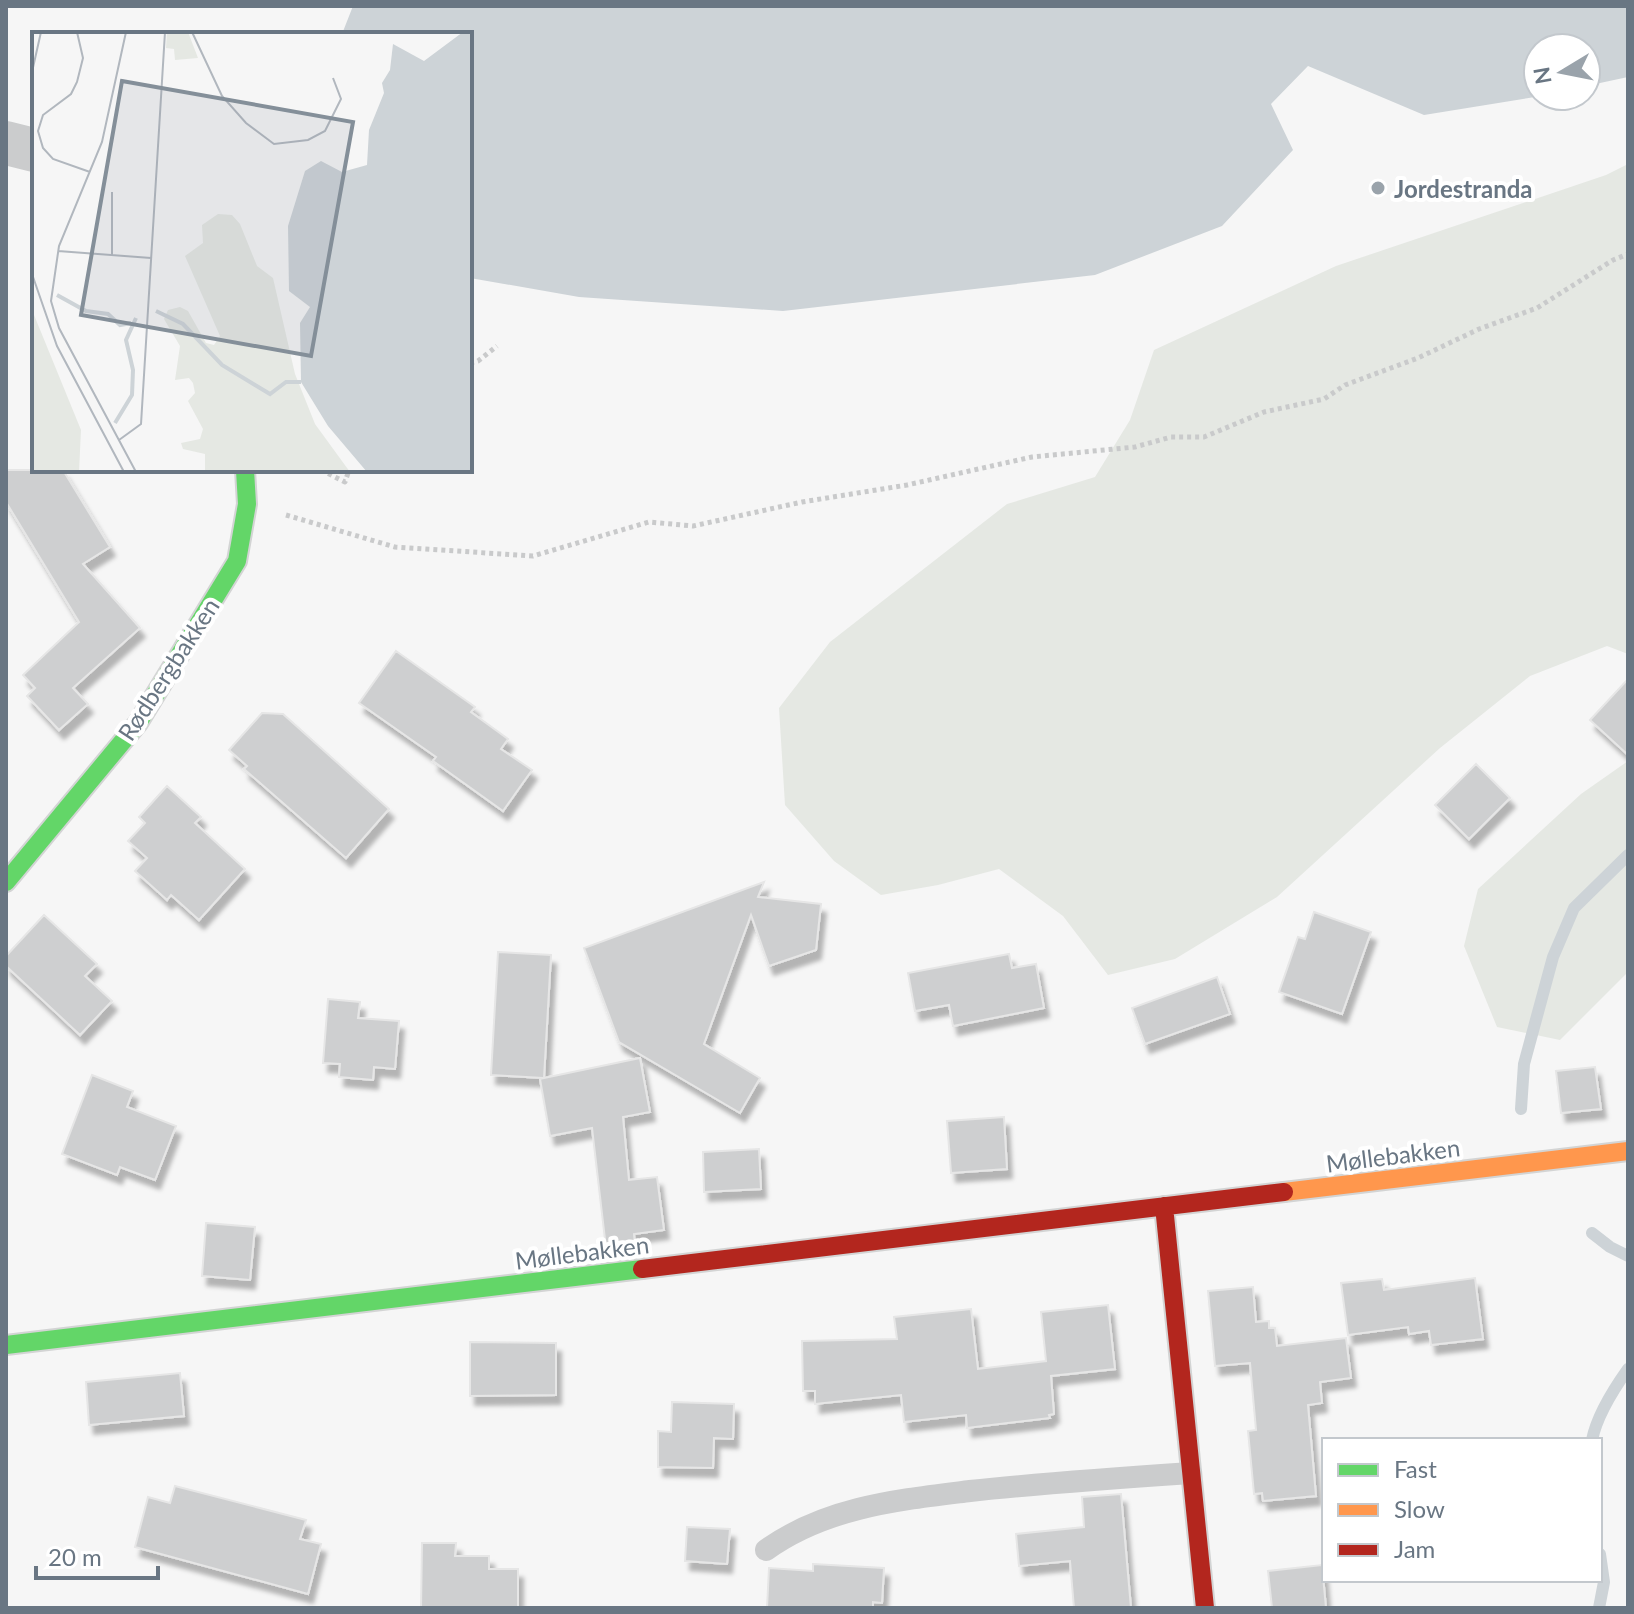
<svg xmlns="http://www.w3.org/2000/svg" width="1634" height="1614" font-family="Lato,sans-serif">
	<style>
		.green { fill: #e5e8e3 }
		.water { fill: #cdd3d7 }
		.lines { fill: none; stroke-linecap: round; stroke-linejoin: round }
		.stream { stroke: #cdd3d7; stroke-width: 12 }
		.building { fill: #cecfd0; stroke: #e6e6e6; stroke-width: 2; filter: url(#shadow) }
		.fast-casing { stroke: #d3d4d4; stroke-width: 22 }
		.slow-casing { stroke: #d3d4d4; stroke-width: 22 }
		.jam-casing { stroke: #d3d4d4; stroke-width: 22 }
		.path { stroke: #c9cacb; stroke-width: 5; stroke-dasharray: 4 4; stroke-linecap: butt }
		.lane { stroke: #cbcccd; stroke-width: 22 }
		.street { stroke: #cbcccd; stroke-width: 44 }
		.fast { stroke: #63d668; stroke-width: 18 }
		.slow { stroke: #ff974d; stroke-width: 18 }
		.jam { stroke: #b3261e; stroke-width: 18 }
		.poi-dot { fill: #9aa3ab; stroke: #fff; stroke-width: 3 }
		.labels { text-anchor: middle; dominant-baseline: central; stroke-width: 8; stroke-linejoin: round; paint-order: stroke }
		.poi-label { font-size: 24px; font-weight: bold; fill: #697683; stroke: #fff; text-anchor: start }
		.street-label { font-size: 24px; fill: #697683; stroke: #fff }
		.inset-river { fill: none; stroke: #cdd3d7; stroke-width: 4 }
		.inset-road { fill: none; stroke: #b1b7be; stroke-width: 2 }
		.view { fill: #848f99; fill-opacity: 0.15; stroke: #848f99; stroke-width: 4 }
		.inset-edge { fill: none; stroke: #697683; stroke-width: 4 }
	</style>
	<defs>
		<filter id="shadow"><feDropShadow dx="5" dy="9" stdDeviation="2" flood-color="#0004"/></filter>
	</defs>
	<rect width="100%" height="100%" fill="#f6f6f6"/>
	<path class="green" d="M1628,164V654L1607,646L1530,676L1440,748L1277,897L1175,959L1108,975L1063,916L999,869L938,885L881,895L834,861L785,805L779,708L830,642L1007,504L1095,477L1130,420L1154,350L1336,266L1606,175Z
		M1628,761V972L1560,1040L1497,1027L1464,946L1478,889L1581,794Z"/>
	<path class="water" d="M353,6H1628V77L1586,86V48H1538V96H1541L1424,115L1308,66L1271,104L1293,150L1222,226L1095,275L783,311L579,297L470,278V34H342Z"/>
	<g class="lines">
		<path class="stream" d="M1521,1109L1524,1064L1553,957L1574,908L1628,855
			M1592,1233L1610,1247L1628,1256
			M1592,1440C1597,1415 1613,1390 1628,1369
			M1599,1608L1604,1582L1600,1554"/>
	</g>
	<path class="building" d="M6,470H63L110,547L83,564L140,628L73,688L88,704L59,730L27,696L35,688L23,675L79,622L6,502Z
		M396,651L475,707L471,712L508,739L501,749L532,770L503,811L433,761L436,757L359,703Z
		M1628,679V755L1590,720Z
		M262,713L283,714L389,809L346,858L244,769L247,766L229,750Z
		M1476,764L1510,798L1469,839L1435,805Z
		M167,786L201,817L195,823L245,869L199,920L171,895L167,900L135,871L147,858L128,841L145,823L139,817Z
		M764,882L758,897L821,904L816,950L769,966L751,915L704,1044L760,1078L740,1113L619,1042L584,948Z
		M1314,912L1371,932L1342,1014L1279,992L1298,937L1305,939Z
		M44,915L97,964L85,976L112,1001L80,1035L6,966V956Z
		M498,952L551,955L544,1078L640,1058L650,1112L623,1117L629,1180L657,1177L664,1230L634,1234L635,1245L606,1248L592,1128L550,1136L540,1079L543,1078L491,1075Z
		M1009,954L1012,968L1036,964L1044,1008L953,1026L949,1005L915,1011L908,973Z
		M1217,977L1230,1014L1145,1044L1132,1008Z
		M328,999L360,1002L358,1018L399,1021L395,1069L374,1067L373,1080L339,1077L340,1064L323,1063Z
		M1595,1067L1601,1109L1561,1113L1556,1071Z
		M92,1075L133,1091L127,1107L176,1126L155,1180L120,1167L117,1175L62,1154Z
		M1004,1117L1007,1169L951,1173L947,1121Z
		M759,1149L761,1189L704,1192L703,1152Z
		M206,1223L255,1227L250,1280L202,1276Z
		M1475,1278L1483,1339L1431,1345L1429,1331L1409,1334L1408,1327L1348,1335L1341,1283L1382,1279L1384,1290Z
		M1253,1287L1256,1322L1269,1321V1328H1275L1277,1346L1346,1338L1351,1378L1320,1382L1322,1403L1308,1405L1316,1496L1263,1501L1262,1493L1254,1494L1248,1431L1256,1430L1250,1363L1215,1366L1208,1291Z
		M1108,1305L1115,1369L1051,1376L1054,1414L1049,1415L1050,1418L967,1428L966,1415L904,1422L901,1395L815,1404V1391H803L802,1341L897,1339L894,1317L971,1309L978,1369L1046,1361L1041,1312Z
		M470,1342L556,1343V1395L470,1396Z
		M180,1373L184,1416L89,1425L86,1382Z
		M672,1402L734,1404L733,1439L714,1438L713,1468L658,1467V1431L671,1432Z
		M175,1486L306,1520L300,1539L321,1544L308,1594L135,1547L148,1497L170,1503Z
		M1121,1494L1131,1608H1074L1070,1561L1019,1566L1016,1534L1084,1527L1082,1497Z
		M687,1527L730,1529L727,1564L685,1561Z
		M422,1543H456L455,1556H489V1569H518V1608H421Z
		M813,1564L884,1568L882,1603L873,1602V1608H767L769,1568L813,1571Z
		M1322,1565L1326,1608H1272L1268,1571Z"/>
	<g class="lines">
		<defs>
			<path id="fast" d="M6,882L138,723L237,561L247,504L245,470
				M6,1345L642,1269"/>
			<path id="slow" d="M1284,1192L1628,1151"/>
			<path id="jam" d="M1164,1206L1205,1608
				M642,1269L1284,1192"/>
		</defs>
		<use href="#fast" class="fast-casing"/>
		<use href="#slow" class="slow-casing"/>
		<use href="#jam" class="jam-casing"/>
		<path class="path" d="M470,363L478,361L497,346
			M321,470L345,482L349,470
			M286,515L395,547L533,556L649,522L693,526L802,502L907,485L1032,457L1135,447L1171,437H1204L1264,412L1324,399L1345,385L1418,358L1479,329L1537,308L1613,260L1628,254"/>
		<path class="lane" d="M766,1550C826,1507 898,1500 970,1491C1044,1483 1117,1478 1191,1473"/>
		<path class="street" d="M6,143L34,150"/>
		<use href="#fast" class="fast"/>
		<use href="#slow" class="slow"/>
		<use href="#jam" class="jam"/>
	</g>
	<circle class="poi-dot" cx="1378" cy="188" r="8"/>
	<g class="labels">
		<g class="poi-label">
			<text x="1394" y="188">Jordestranda</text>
		</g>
		<g class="street-label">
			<text transform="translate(168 669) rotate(-57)">Rødbergbakken</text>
			<text transform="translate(1393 1155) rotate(-7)">Møllebakken</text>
			<text transform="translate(582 1252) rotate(-7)">Møllebakken</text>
		</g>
	</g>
	<g transform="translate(32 32)">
		<rect width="440" height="440" fill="#f6f6f6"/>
		<path d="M135,0H156L166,26L143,28L142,17L134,16ZM186,182L200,183L208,192L225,234L241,246L263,342L283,392L318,440H173V422L151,417L149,411L168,407L171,397L156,369L163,361L161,351L157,346L143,348L148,314L132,287L136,278L148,275L156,279L174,311L182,313L188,304L153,224L171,211L170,193ZM0,278L49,398L47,440H0Z" fill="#e5e8e3"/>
		<path d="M431,0H440V440H335L296,394L269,350L268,291L278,275L257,259L256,194L273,139L289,129L310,140L335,133L337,98L352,61L350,51L358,38L361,12L392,29Z" fill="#cdd3d7"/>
		<path class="inset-river" d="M25,263L54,279L76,282L88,293L99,291M124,279L151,292L190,333L238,362L254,350H269M83,391L100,363L101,338L94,308L104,286"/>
		<path class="inset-road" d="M45,0L51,26L45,50L39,62L11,83L6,99L11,116L21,127L58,140M94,0L70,110L27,214L19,269L27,296L104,440M160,0L190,64L214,91L242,112L276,108L293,99L309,67L301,46M0,40L9,0M80,160V223M26,219L119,226M0,242L25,314L92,440M87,408L109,392L133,0"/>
		<path class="view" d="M90,49L321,90L279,324L49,283Z"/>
		<rect width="440" height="440" class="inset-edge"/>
	</g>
	<rect width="1634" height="1614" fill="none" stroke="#697683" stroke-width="16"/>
	<rect x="1322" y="1438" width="280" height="144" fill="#ffffff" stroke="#c3c8cd" stroke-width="2"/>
	<rect x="1338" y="1464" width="40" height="12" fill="#63d668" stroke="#c3c8cd" stroke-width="2"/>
	<text x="1394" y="1478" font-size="24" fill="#697683">Fast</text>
	<rect x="1338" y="1504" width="40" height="12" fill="#ff974d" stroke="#c3c8cd" stroke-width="2"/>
	<text x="1394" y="1518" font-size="24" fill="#697683">Slow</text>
	<rect x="1338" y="1544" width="40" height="12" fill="#b3261e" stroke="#c3c8cd" stroke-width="2"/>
	<text x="1394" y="1558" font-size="24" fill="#697683">Jam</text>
	<g transform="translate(1562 72) rotate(260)"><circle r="38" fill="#ffffff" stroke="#c3c8cd" stroke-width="2"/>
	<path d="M0-6L14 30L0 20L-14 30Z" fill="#9aa3ab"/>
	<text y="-12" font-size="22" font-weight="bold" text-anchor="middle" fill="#697683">N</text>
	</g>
	<path d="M36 1566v12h122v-12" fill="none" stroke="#697683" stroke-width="4"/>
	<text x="48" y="1566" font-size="24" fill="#697683" stroke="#ffffff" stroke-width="6" paint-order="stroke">20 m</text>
</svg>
